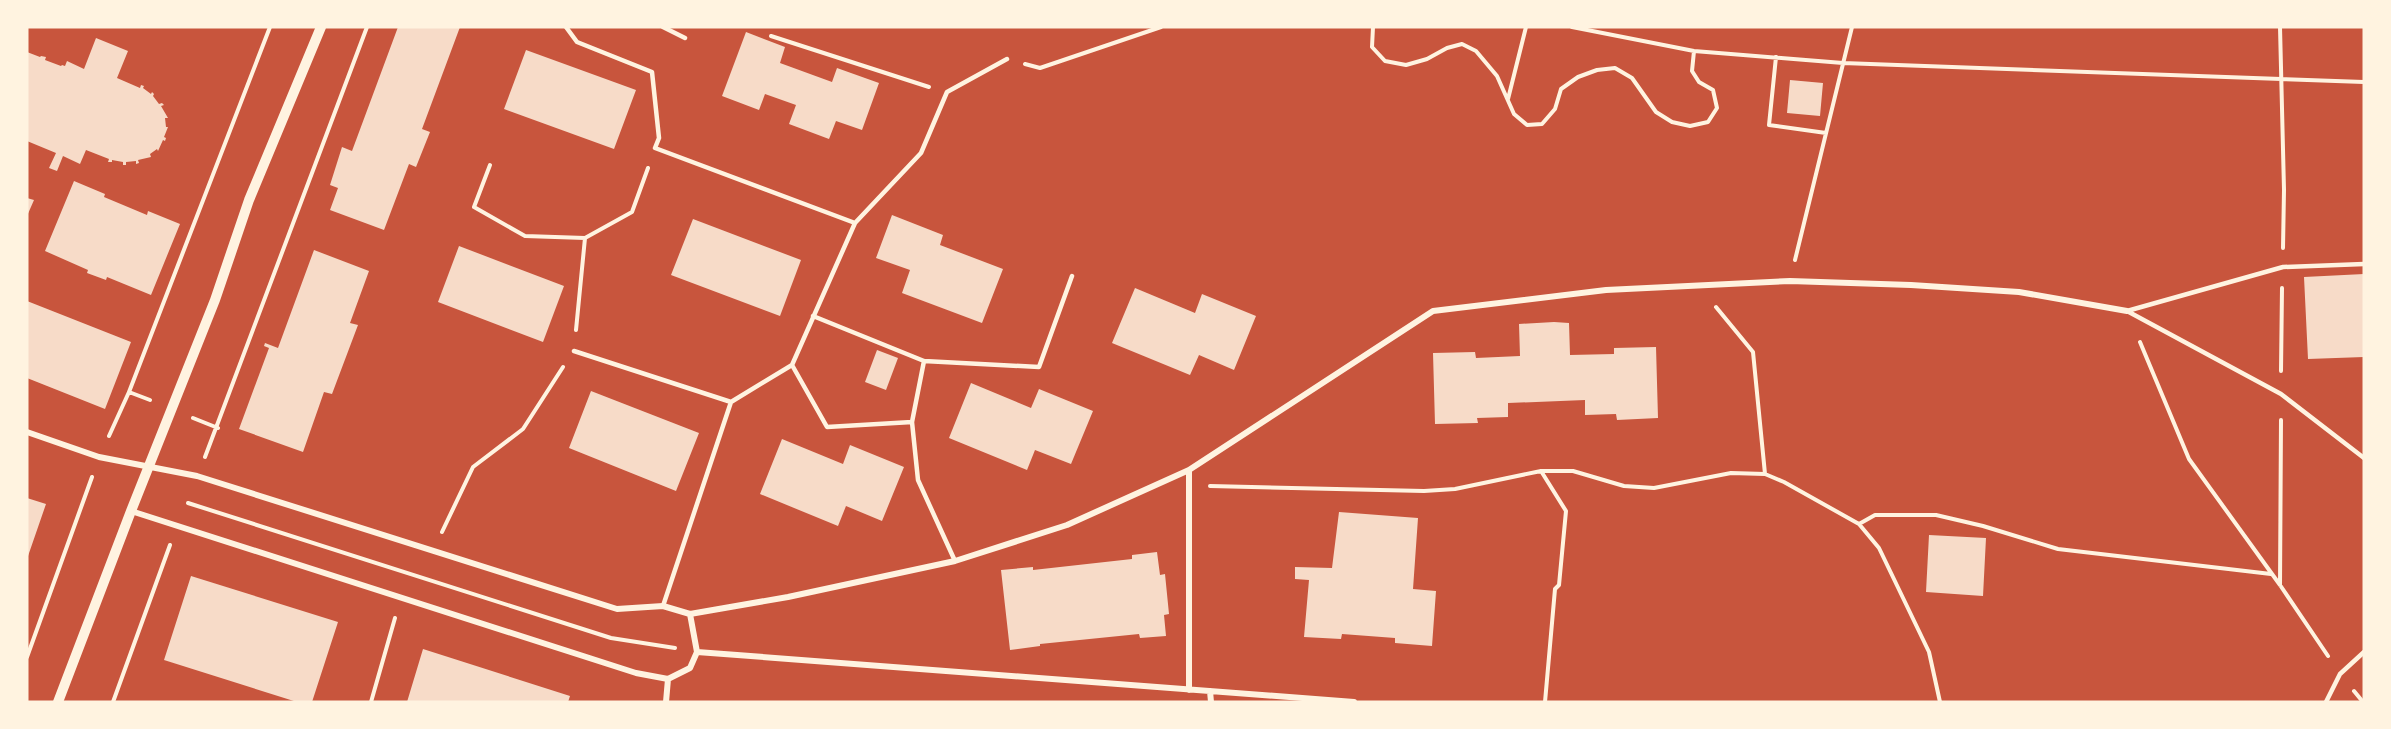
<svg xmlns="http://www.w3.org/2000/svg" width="2391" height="729" font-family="Inter,sans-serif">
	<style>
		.building { fill: #f7dbc8 }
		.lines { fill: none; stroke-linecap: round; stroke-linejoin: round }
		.path { stroke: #fff3e0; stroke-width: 4 }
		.service { stroke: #fff3e0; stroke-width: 4.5 }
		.minor { stroke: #fff3e0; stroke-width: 6 }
		.tertiary { stroke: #fff3e0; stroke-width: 10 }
	</style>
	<rect width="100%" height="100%" fill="#c8553d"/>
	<path class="building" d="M398,27H460L422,129L430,132L416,167L409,164L384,230L330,210L338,188L330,185L342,147L352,151Z
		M746,32L785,47L780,63L832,82L837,68L879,83L862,130L836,121L829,139L789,124L796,105L765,94L759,110L722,96Z
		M96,38L128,51L117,78L140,88L141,85L144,86L143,88L151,94L152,92L154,94L153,96L159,104L162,103L164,105L161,106L168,118H165L166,127H168L164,137L166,138L165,141L163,140L158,151L157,149L150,154L151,157L138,160L139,163L136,164V161L126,162V165H123V162L112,160V162H108L109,159L86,150L80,164L63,156L57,171L49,168L56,153L27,141V52L40,57L41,56L46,57L45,60L61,66L62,65L65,66L67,61L84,69Z
		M526,50L636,90L614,149L504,109Z
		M1790,80L1823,83L1820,116L1787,113Z
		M74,181L105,194L104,197L147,215L148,211L180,224L151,295L107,277L106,280L87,273L88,270L45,251Z
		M27,198L34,200L27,216Z
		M892,215L943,235L940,245L1003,269L982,323L902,293L910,270L876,258Z
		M693,219L801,260L780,316L671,275Z
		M459,246L564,286L543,342L438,302Z
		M314,250L369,271L350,323L358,325L332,394L324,392L303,452L239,429L269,348L264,346L265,343L278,348Z
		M2364,274V357L2308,359L2304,277Z
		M1135,288L1195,313L1202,294L1256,316L1234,370L1199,355L1190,375L1112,343Z
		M27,301L131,342L105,409L27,378Z
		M1554,322L1569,323L1570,355L1614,354V348L1656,347L1658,418L1617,420L1616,414L1585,415V400L1508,403V417L1477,418L1478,423L1435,424L1433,353L1475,352L1476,358L1520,356L1519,324Z
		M877,350L898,358L886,390L865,382Z
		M971,383L1031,408L1039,389L1093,411L1071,464L1035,450L1027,470L949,438Z
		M591,391L699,433L676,491L569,448Z
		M782,439L843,464L850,445L904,467L882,521L846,506L838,526L760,494Z
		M27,498L46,504L27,559Z
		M1339,512L1418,518L1413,589L1436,591L1432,646L1395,643V638L1342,634L1341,639L1304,637L1309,580L1295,579V567L1332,568Z
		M1929,535L1986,538L1983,596L1926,592Z
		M1157,552L1160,575L1165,574L1169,614L1164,615L1166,636L1140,638L1139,634L1040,644V646L1010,650L1001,570L1033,567V570L1132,559V555Z
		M191,576L338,622L312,702H297L164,660Z
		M423,649L570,696L568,702H407Z"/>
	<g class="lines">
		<path class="path" d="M1373,27L1372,47L1385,61L1406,65L1427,59L1447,48L1462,44L1476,51L1497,76L1514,114L1527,125L1542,124L1555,109L1561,89L1578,77L1597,70L1615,68L1632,78L1656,112L1672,122L1690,126L1708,122L1717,108L1713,90L1699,82L1692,71L1694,51
			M1572,27L1694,51L1843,63L2364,82
			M2280,27L2284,190L2283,248
			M771,36L929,87
			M1776,57L1769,125L1826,133
			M1025,64L1040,68L1161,27
			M1508,99L1526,27
			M490,165L474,207L525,236L585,238L632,212L648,168
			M1795,260L1852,27
			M1716,307L1753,352L1765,474L1784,482L1859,524L1879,548L1929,652L1940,702
			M576,330L585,238
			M2140,342L2189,459L2280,585L2328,656
			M2281,371L2282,288
			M129,392L150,400
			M193,418L218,428
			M109,436L129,392L270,27
			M205,457L367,27
			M1541,471L1566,511L1559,585L1555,589L1545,702
			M1210,486L1424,491L1455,489L1541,471H1573L1624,486L1654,488L1731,473L1765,474
			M188,503L611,638L675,648
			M1859,524L1875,515H1936L1983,526L2058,549L2271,574
			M442,532L473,467L523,429L563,367
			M2280,585L2281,420
			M27,657L92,477
			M2354,691L2363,702
			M113,702L170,545
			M371,702L395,618"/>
		<path class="service" d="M566,27L577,42L652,72L659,138L655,148L855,223L921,153L947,92L1007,59
			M663,27L685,38
			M2127,311L2281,394L2364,458
			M2127,311L2283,267L2364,264
			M813,316L924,361L1039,367L1072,276
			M574,351L731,402L792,365L855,223
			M792,365L827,427L912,422L918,480L955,561
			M912,422L924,361
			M663,606L731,402
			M2326,702L2340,674L2364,652"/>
		<path class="minor" d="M27,432L99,457L197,476L617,609L663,606L690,614L697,652L690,668L668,679L636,673L131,511
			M1189,470V690
			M690,614L788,597L955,561L1067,525L1189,470L1433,311L1606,290L1790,281L1911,285L2019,292L2127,311
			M697,652L1354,702
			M1210,691L1211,702
			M666,702L668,679"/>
		<path class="tertiary" d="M58,702L131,511L215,300L249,200L321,27"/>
	</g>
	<rect width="2391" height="729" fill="none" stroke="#fff3e0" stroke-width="57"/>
</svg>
